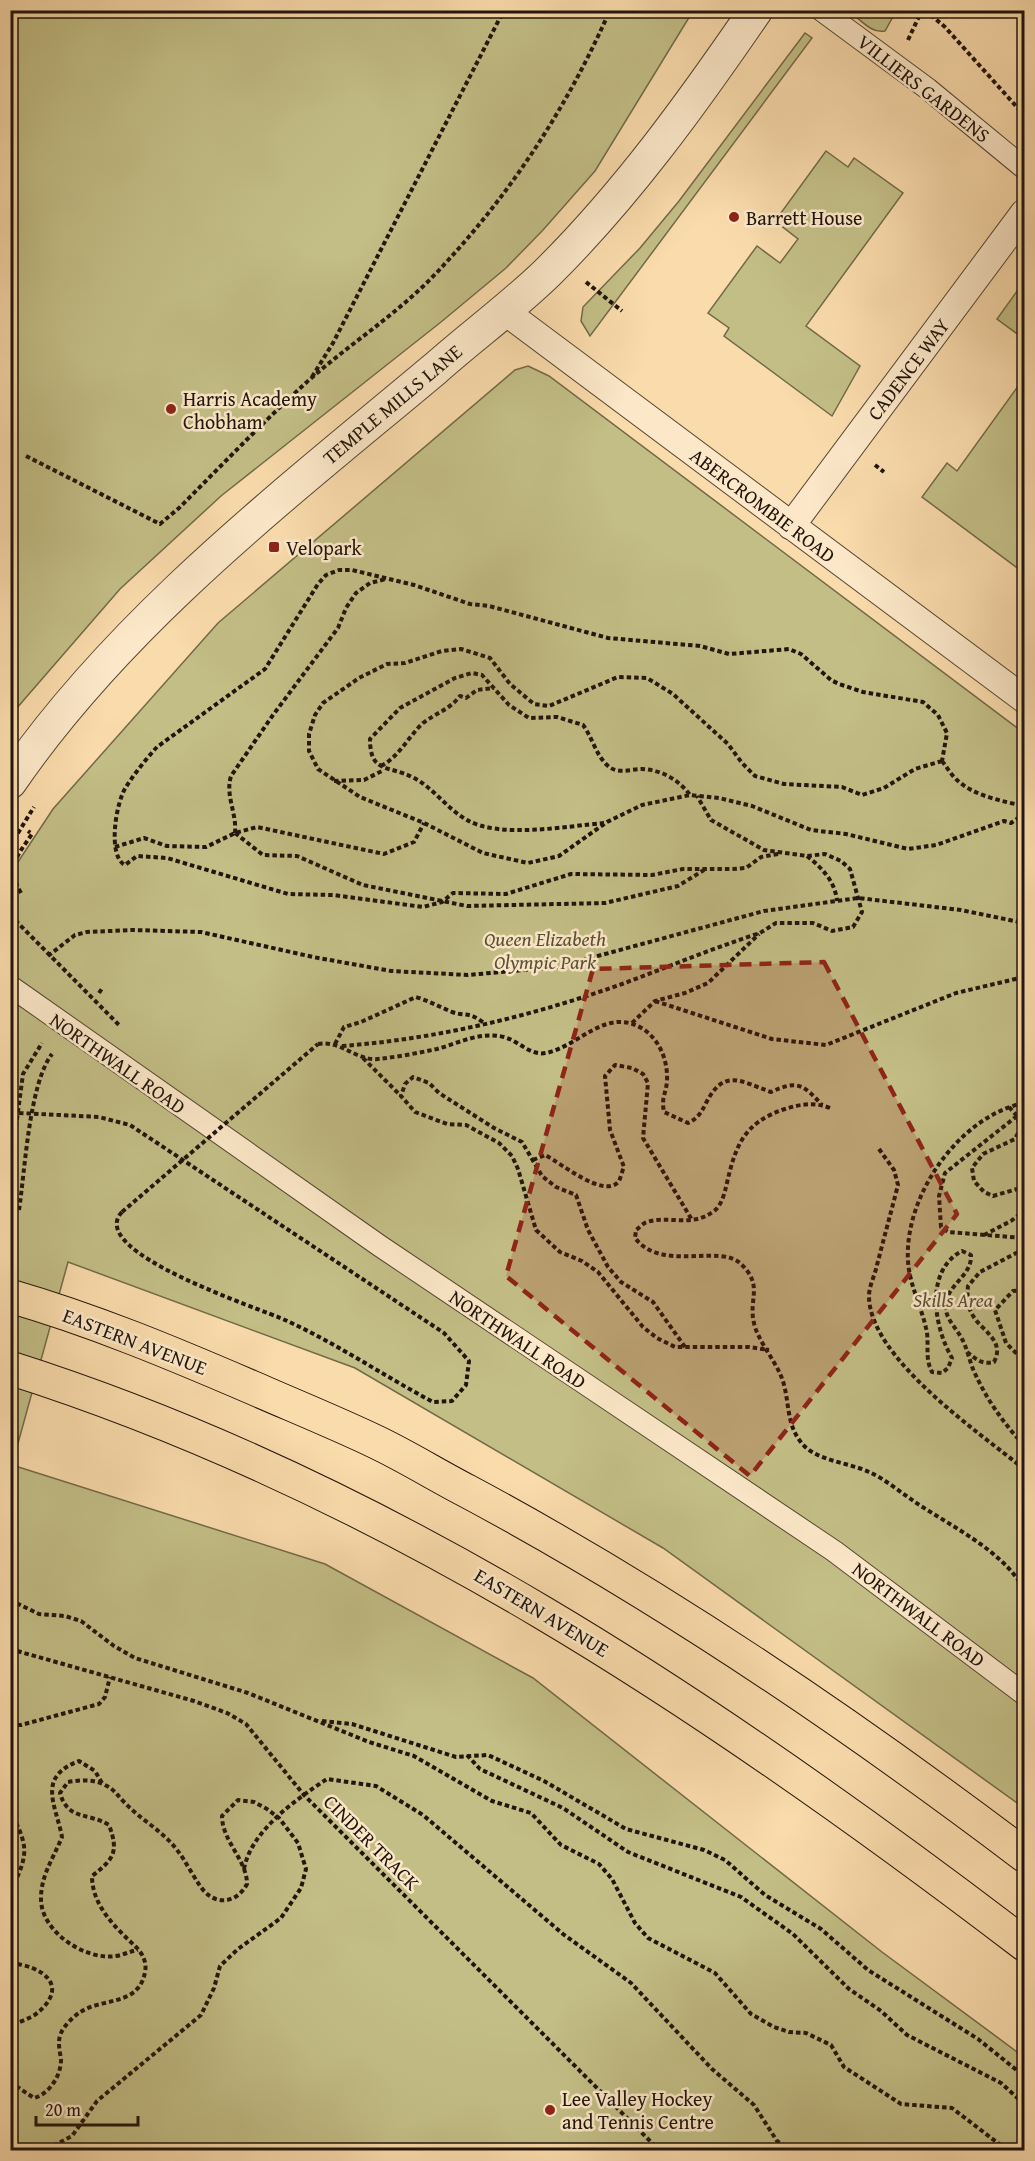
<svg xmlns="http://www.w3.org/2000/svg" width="1035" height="2161" font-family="'Gentium Book Plus',serif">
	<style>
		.green { fill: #c3be86; stroke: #726948; stroke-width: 1.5 }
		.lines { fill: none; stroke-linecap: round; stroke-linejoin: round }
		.pedestrian-casing { stroke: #564633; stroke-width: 23 }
		.minor-casing { stroke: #564633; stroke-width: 29 }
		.tertiary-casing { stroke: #564633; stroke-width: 35 }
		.trunk-casing { stroke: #20140b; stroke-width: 35 }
		.path { stroke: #20140b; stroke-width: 4; stroke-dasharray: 4.5 3; stroke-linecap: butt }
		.pedestrian { stroke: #fce8c9; stroke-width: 21 }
		.minor { stroke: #fce8c9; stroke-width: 27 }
		.tertiary { stroke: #fce8c9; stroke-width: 33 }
		.trunk { stroke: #fadbac; stroke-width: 33 }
		.path-bridge { stroke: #20140b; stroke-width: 4; stroke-dasharray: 4.5 3; stroke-linecap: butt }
		.marked { fill: #8f2418; fill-opacity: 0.2; stroke: #8f2418; stroke-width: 4.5; stroke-dasharray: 12 8; stroke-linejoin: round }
		.poi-dot { fill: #8f2418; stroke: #fce8c9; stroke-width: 2 }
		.labels { text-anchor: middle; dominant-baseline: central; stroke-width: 5; stroke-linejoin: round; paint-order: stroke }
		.street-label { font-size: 20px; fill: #20140b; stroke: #fce8c9 }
		.poi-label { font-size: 20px; fill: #20140b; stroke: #fce8c9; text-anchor: start }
		.park-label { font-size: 20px; font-style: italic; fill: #595036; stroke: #fce8c9 }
	</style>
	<rect width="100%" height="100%" fill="#fadbac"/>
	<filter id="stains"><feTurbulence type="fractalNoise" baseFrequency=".00333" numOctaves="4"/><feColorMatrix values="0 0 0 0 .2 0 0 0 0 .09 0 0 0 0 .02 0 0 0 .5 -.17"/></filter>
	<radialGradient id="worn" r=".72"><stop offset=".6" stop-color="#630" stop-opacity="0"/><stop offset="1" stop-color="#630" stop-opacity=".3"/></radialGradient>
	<path class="green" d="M10,11H693L595,171L543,230L506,268L441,322L221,496L120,589L16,709L10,705Z
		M848,11H894L895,13L885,31C870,34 860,18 848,11Z
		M805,33L812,38L590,336L581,321L583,307L640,248L679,201Z
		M826,151L848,167L854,158L903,193L806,326L860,366L832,416L724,336L729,328L708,313L757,246L780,263L798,239L775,221Z
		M1020,287L1024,290V339L997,319Z
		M528,366L549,376L1024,733V1808L663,1548L355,1368L68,1262L12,1465L325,1564L533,1678L882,1952L1024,2057V2150H11L10,874L53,809L218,623L515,370Z
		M1024,378V573L922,497L947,463L957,471Z"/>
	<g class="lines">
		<defs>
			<path id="pedestrian" d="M821,10L928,89L1024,168
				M10,986L380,1246L834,1551L1024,1694"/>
			<path id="minor" d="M503,310L1024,699
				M791,526L1024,213"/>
			<path id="tertiary" d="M10,782C121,620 287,493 436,368C472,336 512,307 547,273C626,195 693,102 756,10"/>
			<path id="trunk" d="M10,1296C93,1320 172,1353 251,1387C292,1405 334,1422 374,1441C406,1456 436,1475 467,1491C663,1596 847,1721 1024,1855
				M10,1368C385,1487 715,1708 1024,1944"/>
		</defs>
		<use href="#pedestrian" class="pedestrian-casing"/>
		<use href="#minor" class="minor-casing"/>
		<use href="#tertiary" class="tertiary-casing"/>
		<use href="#trunk" class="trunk-casing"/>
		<path class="path" d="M925,10L945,27L1024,115
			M908,40L922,10
			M586,282L622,311
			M312,377L333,343L504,10
			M26,456L160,524L179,508C222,465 264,421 309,380C352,342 402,311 441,268C512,192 568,106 610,10
			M875,465L884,472
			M942,761L915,769L884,788L862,795L842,787L784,784L755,776L742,763L728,744L696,715L673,694L647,678L618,677L549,706L534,704L510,684L490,658L461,649L442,651L405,663L387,664L359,678L323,703L315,715L309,734V751L318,769L360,797L424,823L483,853L528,863L559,856L607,822L642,805L690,795L719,798L752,806L811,830L846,834L908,849L936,845L1004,821L1011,823L1024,814
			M942,761C947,767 951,775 957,780C974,796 1002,801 1024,806
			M381,766C399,757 408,737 423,723C436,713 449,710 460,696L466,698L477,690L494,688
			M334,781L364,780L384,770
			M14,821L18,825
			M604,823C567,826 500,839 467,820C447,809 433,787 412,777C389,765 370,774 370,739L400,708L455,678L472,673L482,675L509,705L529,718L557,717L583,725C592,737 596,755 607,765C617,775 630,769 642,769C662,770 679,780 690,795
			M235,833L263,855L297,856L363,885L467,906L605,903L678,886L704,870
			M235,833C237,813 225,796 231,776L273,715L338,628L346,608L356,593L370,583L386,579
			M10,846L34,807
			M115,847L144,838L167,846L206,847L235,833L257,827L384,854L414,842L424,823
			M778,854L761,857L746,868L732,869H683L652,875L571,874L506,894L453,893L442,902L423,907L333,895L288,894L167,858L137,856L125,865C107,856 116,802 126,787C135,773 146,759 157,747L265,669L318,584L326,575L339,570H352L414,585L470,604L489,606L608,638L700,646L729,654L789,649L801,654L831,680L839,684L863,692L923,702L938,715L947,733L942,761
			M807,856C822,868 835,881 837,901
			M21,893C6,867 17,856 32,834L28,831
			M10,915L120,1026
			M48,956L75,935L87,932L133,930L201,932L313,957L391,971L468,975L557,967L764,911L858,898L961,910L1024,923
			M99,993L103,987
			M655,1001L772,1039L826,1045L956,993L1024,977
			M632,1023L655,1001L685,993L708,983L759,934
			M318,1044C341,1040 356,1061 378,1059C397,1057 418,1053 437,1049C459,1043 481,1031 504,1037C519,1041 530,1056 546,1053C580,1046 606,1006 643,1029C660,1040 668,1061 667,1081C666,1094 661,1097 664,1112L688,1123C698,1118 701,1113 706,1103C724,1068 740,1081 771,1092C797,1080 803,1084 822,1105
			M335,1044L344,1027L361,1022L416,997C429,1001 440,1007 452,1012C467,1017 468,1011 484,1023
			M342,1046C437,1039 532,1016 622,984C668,967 713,948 760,933L776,923H813L832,931L853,927L862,912L850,869L841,861L825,854L807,856L764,850L711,820L697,796
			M363,1058L401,1096
			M1024,1103C960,1116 904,1195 908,1261C909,1283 921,1306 926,1328C930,1343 924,1357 932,1372L942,1373L948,1368L952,1358C934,1327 924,1271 962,1251L971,1255C972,1275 950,1283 946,1302C943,1317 956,1327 962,1339C967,1348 969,1359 973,1369C985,1397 1003,1423 1024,1445
			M1009,1107L1017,1116L1020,1129L1015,1139L983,1154L972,1168L974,1181L984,1192L993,1196L1024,1187
			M830,1108C815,1102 800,1104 785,1109C742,1123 735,1148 726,1187C724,1195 721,1206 714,1211C692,1228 669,1215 647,1222C643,1223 639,1228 636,1230L635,1238C662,1273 720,1243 741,1264C764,1286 748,1299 754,1323C757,1339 774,1359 781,1376C790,1397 785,1421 800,1441C814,1461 848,1462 869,1472C885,1479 900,1492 915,1502C952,1527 1002,1550 1024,1589
			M19,1113L99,1117L130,1125L444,1333L469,1361L466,1385L452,1401L433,1402C384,1376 336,1343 285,1320C262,1309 84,1252 122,1212
			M1017,1116L945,1173L939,1196L941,1227L948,1232L1024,1238
			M879,1149L894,1170L898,1185C891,1212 884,1238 877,1265C875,1275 869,1286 869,1296C869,1358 980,1433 1024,1469
			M533,1160L545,1155C561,1163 605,1200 619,1181C621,1177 622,1171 624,1167L610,1130L605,1076L615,1065L632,1068L643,1074L648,1083L643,1138L692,1220
			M10,1172L23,1074L42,1043
			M19,1210C25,1171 29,1084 52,1054
			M984,1235L1011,1221L1024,1211
			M1022,1252L1024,1259
			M1024,1290L1013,1291L995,1310L1006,1343L1024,1361
			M685,1347L653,1302L621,1282L608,1267L588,1230L576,1195L556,1187L542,1176L522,1142L494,1128L439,1093L429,1083L413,1077L405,1084L401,1096L415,1112L447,1124L466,1125L499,1143L512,1156L518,1169L536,1230L560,1252L582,1261L598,1272L643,1327L657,1338L675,1347H749L769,1350
			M967,1352C976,1359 982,1365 994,1362C1006,1340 980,1330 972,1314C967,1305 967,1296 968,1286L980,1272L1024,1249
			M10,1600L39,1614L65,1616L81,1621L114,1646L135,1658L248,1693L369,1742L414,1756L492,1801L531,1813L561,1845L599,1864L612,1879L635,1923L648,1938L715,1973L751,2014L774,2027L789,2032L806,2033L831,2045L844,2067L901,2104L952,2108L1007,2150
			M10,1649L194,1701L227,1713L246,1724L304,1795L659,2150
			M322,1721L352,1724L456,1757L488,1755L544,1781L626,1829L704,1850L725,1860L765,1895L821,1929L868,1970L978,2039L1024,2076
			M10,1725H21L99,1704L105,1697L110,1677
			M467,1755L480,1769L563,1808L628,1852L741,1897L793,1934L849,1989L881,2011L907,2035L1001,2083L1024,2104
			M102,1783L95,1771L79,1761C36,1777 56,1805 62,1837C54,1857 41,1875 41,1898C40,1931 85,1961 116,1956C124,1955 130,1951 138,1950
			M10,1809C25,1843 31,1849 14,1884L10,1886
			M244,1869C251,1831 295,1800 327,1779L376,1786L423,1815L563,1934L631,1983L712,2069L754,2105L777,2141L791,2150
			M10,1963C43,1966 71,1986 36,2014C29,2019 18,2022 10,2027
			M10,2082L34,2098C49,2094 61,2076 61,2060C60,2051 57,2042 61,2033C64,2026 73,2017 79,2013C101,1997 139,2007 145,1972C147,1963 143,1954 136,1947C116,1928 92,1906 92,1876C114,1859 119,1852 109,1825C88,1812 68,1821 60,1793L68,1782C80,1780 94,1779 105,1785C114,1789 118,1796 125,1803C141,1820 163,1831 177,1850C186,1861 197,1884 205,1892C220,1907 239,1900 247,1884C247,1860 222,1841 222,1816L238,1800L254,1802L267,1809L279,1818L298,1843L306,1869L301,1888L281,1918L238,1949L220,1966L214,1988L201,2015L97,2101L72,2136L45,2150"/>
		<use href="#pedestrian" class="pedestrian"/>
		<use href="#minor" class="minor"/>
		<use href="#tertiary" class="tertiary"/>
		<use href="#trunk" class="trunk"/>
		<path class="path-bridge" d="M122,1212L318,1044"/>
	</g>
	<path class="marked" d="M824,962L957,1214L750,1476L506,1276L593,969Z"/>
	<g class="poi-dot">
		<circle cx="734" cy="217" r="6"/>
		<circle cx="171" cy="409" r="6"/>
		<rect x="268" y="541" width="12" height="12" rx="3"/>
		<circle cx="550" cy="2110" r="6"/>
	</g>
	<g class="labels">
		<g class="street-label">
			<text transform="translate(924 88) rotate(38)">VILLIERS GARDENS</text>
			<text transform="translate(908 369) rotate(-53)">CADENCE WAY</text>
			<text transform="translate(392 404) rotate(-40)">TEMPLE MILLS LANE</text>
			<text transform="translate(763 505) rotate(37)">ABERCROMBIE ROAD</text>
			<text transform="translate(118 1063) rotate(35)">NORTHWALL ROAD</text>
			<text transform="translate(518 1339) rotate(34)">NORTHWALL ROAD</text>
			<text transform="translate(135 1341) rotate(21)">EASTERN AVENUE</text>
			<text transform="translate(542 1612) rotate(31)">EASTERN AVENUE</text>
			<text transform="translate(919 1614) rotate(37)">NORTHWALL ROAD</text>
			<text transform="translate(372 1842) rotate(45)">CINDER TRACK</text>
		</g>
		<g class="poi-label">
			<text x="746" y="217">Barrett House</text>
			<text x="183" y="398">Harris Academy<tspan x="183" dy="23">Chobham</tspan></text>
			<text x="286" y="547">Velopark</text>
			<text x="562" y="2098">Lee Valley Hockey<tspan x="562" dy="23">and Tennis Centre</tspan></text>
		</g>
		<g class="park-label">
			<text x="545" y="938">Queen Elizabeth<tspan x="545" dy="23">Olympic Park</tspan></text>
			<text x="953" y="1299">Skills Area</text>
		</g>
	</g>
	<rect width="1035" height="2161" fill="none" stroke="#fadbac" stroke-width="36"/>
	<rect x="12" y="12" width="1011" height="2137" fill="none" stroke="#20140b" stroke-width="3"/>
	<rect x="18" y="18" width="999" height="2125" fill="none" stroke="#20140b" stroke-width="1.5"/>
	<path d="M36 2116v9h102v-9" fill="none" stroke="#20140b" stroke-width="3"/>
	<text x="45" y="2116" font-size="18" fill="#20140b" stroke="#fce8c9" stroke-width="4.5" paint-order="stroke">20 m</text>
	<rect width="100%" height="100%" filter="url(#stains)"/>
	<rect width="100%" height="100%" fill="url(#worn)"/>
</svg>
